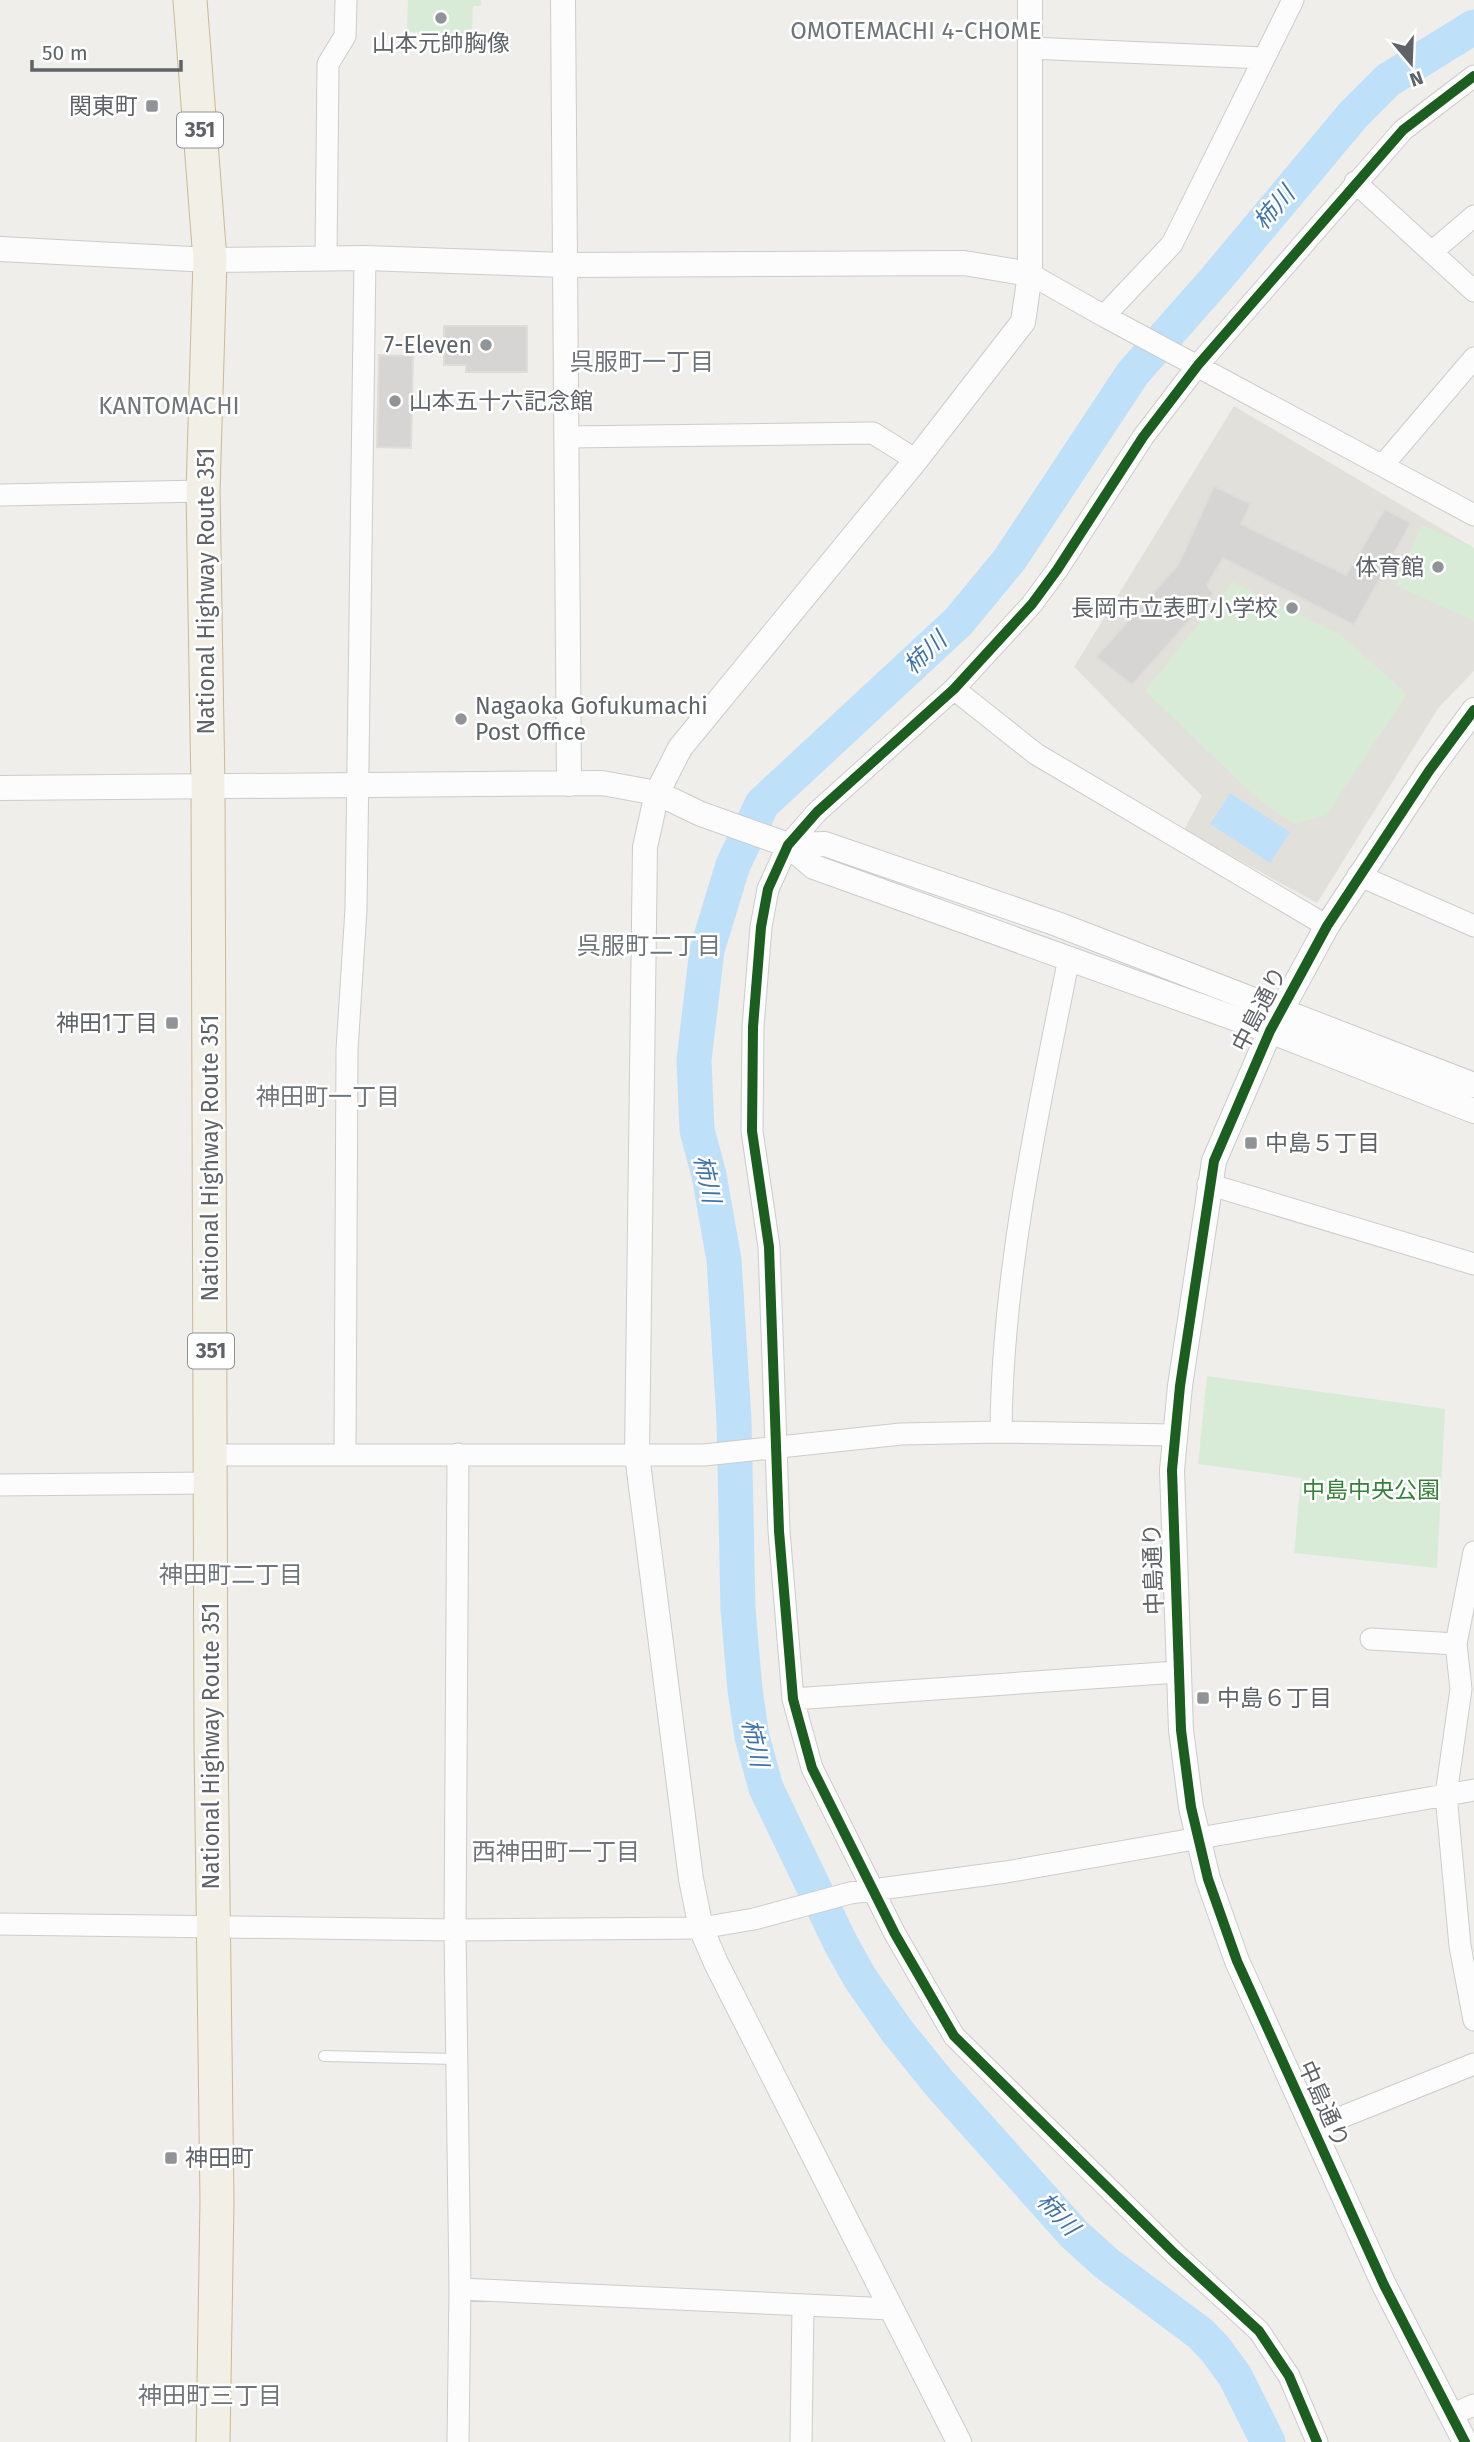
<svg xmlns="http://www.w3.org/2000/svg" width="1474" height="2442" font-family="'Fira Sans','Noto Sans JP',sans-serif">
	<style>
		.education { fill: #e2e0da }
		.green { fill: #d8ebd6 }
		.water { fill: #bfe0f9 }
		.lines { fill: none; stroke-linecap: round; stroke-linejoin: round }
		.river { stroke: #bfe0f9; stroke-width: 35 }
		.building { fill: #d6d5d3; stroke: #deddd9; stroke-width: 2 }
		.service-casing { stroke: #cbcccc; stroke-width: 12 }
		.minor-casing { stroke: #cbcccc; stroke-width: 23 }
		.tertiary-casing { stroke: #cbcccc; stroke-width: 26 }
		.trunk-casing { stroke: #c8b996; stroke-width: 35 }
		.service { stroke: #fdfcfc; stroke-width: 10 }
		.minor { stroke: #fdfcfc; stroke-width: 21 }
		.tertiary { stroke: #fdfcfc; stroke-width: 24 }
		.trunk { stroke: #f2f0e6; stroke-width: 33 }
		.cycleway-casing { stroke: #fff; stroke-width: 15 }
		.cycleway { stroke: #1b5e20; stroke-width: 10 }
		.poi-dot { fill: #919496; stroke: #fff; stroke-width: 2.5 }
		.labels { text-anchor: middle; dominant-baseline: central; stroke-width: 5; stroke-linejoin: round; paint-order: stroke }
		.shield { fill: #fff; stroke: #8f9295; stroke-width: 2 }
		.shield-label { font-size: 21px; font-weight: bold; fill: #5f6368 }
		.poi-label { font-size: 23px; fill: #5f6368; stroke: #fff; text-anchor: end }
		.street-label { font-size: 23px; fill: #5f6368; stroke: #fff }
		.park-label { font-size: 23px; fill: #348238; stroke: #fff }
		.neighbourhood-label { font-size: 24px; fill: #70757a; stroke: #fff }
		.water-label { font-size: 24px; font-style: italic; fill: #4174aa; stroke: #fff }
	</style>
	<rect width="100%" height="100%" fill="#efeeea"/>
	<path class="education" d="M1234,406L1474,548V671L1439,707L1317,903L1184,830L1202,796L1074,667Z"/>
	<path class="green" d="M408,0H481V6H473L472,34L407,32Z
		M1422,525L1474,548V621L1395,585Z
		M1232,582L1341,635L1407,694L1326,815L1294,824L1258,799L1145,691Z
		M1207,1376L1445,1409L1437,1568L1294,1553L1301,1478L1198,1464Z"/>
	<path class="water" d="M1230,793L1290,832L1270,863L1210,824Z"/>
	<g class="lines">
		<path class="river" d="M1268,2442L1235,2376L1216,2350L1201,2334L1106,2263L1074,2234L939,2083L897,2031L860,1978L840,1942L766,1788L752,1737L745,1690L738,1609L734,1420L724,1260L709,1175L697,1130L694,1060L707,950L733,865L762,804L959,621L1010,559L1133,373L1216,279L1353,115L1388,80L1474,27"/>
	</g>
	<path class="building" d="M444,326H527V372H466V365H444Z
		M379,355L413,356L411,448L377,447Z
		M1214,486L1251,504L1241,524L1346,575L1385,509L1411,523L1354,625L1223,558L1207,585L1213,594L1132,685L1096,657L1178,565Z"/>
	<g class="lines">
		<defs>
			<path id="service" d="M324,2056L456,2059"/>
			<path id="minor" d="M1029,48L1264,58
				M1355,182L1474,291
				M1433,251L1474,216
				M326,259L328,64L345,36L346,0
				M1030,274L1104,316L1172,244L1293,0
				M1104,316L1474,515
				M568,437L873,433L916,460
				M1383,465L1474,358
				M0,495L203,491
				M954,689L1036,754L1327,926
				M1358,875L1474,926
				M1208,1184L1474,1264
				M1001,1432C1002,1274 1038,1112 1069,958
				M345,1453L347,1050L356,909L365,258
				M211,1455H704L901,1434L1001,1432L1173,1435
				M0,1485L209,1483
				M1474,1552L1456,1644L1461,1689L1446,1795L1460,1946L1474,2020
				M1371,1639L1456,1644
				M793,1699L1177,1672
				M0,1924L455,1930L701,1928L754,1919L850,1893L1006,1872L1474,1790
				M1312,2129L1474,2064
				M460,2289L891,2309
				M1451,2415L1474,2405
				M458,2442L460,2289L455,1930L458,1454
				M801,2442L803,2306
				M1317,2442L1289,2376L1259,2331L1175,2254L954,2036L895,1934L812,1768L793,1699L779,1531L769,1247L752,1131L753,1027L761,927L768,889L788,845L817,812L954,689L1032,604L1057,570L1143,437L1198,365L1403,130L1474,76"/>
			<path id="tertiary" d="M563,0L569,784
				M0,249L210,260L365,258L564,265L964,263L1030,274
				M0,788L602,783L657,793L701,814L788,845L825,844L1057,924L1474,1085
				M788,845L814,867L1270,1031L1474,1111
				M959,2442L716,1963L701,1928L691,1879L637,1455L645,847L657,793L680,748L916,460L1023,322L1030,274V0
				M1465,2442L1384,2285L1237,1961L1208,1879L1191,1807L1181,1730L1172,1470L1180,1386L1214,1161L1270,1031L1327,926L1429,771L1474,710"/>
			<path id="trunk" d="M190,0L210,260L203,491L208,788L211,1743L217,2202L213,2442"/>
		</defs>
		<use href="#service" class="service-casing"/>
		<use href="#minor" class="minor-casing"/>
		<use href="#tertiary" class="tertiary-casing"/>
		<use href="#trunk" class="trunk-casing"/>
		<use href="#service" class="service"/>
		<use href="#minor" class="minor"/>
		<use href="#tertiary" class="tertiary"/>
		<use href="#trunk" class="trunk"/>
		<defs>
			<path id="cycleway" d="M1317,2442L1289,2376L1259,2331L1175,2254L954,2036L895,1934L812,1768L793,1699L779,1531L769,1247L752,1131L753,1027L761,927L768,889L788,845L817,812L954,689L1032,604L1057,570L1143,437L1198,365L1403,130L1474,76
				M1465,2442L1384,2285L1237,1961L1208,1879L1191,1807L1181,1730L1172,1470L1180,1386L1214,1161L1270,1031L1327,926L1429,771L1474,710"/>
		</defs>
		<use href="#cycleway" class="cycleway-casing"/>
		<use href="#cycleway" class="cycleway"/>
	</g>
	<g class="poi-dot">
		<circle cx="441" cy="18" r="7"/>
		<rect x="145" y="99" width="14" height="14" rx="3.5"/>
		<circle cx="486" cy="345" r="7"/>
		<circle cx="395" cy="401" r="7"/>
		<circle cx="1438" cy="567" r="7"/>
		<circle cx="1292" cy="608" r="7"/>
		<circle cx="461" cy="719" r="7"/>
		<rect x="165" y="1016" width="14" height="14" rx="3.5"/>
		<rect x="1244" y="1136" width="14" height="14" rx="3.5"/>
		<rect x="1196" y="1691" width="14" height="14" rx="3.5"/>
		<rect x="164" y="2151" width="14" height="14" rx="3.5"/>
	</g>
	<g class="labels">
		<g class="shield">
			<rect x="177" y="112.5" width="46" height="35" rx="5"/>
			<rect x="188" y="1333.5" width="46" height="35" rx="5"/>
		</g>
		<g class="shield-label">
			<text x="200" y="130">351</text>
			<text x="211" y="1351">351</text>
		</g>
		<g class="poi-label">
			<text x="441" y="43" text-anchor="middle">山本元帥胸像</text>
			<text x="138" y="106">関東町</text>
			<text x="472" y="345">7-Eleven</text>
			<text x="409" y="401" text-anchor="start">山本五十六記念館</text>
			<text x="1424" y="567">体育館</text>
			<text x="1278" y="608">長岡市立表町小学校</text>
			<text x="475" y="706" text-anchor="start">Nagaoka Gofukumachi<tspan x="475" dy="26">Post Office</tspan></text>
			<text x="158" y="1023">神田1丁目</text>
			<text x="1265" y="1143" text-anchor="start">中島５丁目</text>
			<text x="1217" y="1698" text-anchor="start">中島６丁目</text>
			<text x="185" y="2158" text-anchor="start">神田町</text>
		</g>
		<g class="street-label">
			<text transform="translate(206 591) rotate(-90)">National Highway Route 351</text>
			<text transform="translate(1259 1009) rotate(-63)">中島通り</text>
			<text transform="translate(210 1158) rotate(-90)">National Highway Route 351</text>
			<text transform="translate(1153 1569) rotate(-92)">中島通り</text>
			<text transform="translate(211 1746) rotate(-90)">National Highway Route 351</text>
			<text transform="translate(1324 2104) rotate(66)">中島通り</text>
		</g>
		<g class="park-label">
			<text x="1371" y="1490">中島中央公園</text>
		</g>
		<g class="neighbourhood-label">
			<text x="916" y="31">OMOTEMACHI 4-CHOME</text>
			<text x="642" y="362">呉服町一丁目</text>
			<text x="169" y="406">KANTOMACHI</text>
			<text x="649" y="946">呉服町二丁目</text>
			<text x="328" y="1097">神田町一丁目</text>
			<text x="231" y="1575">神田町二丁目</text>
			<text x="556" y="1852">西神田町一丁目</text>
			<text x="210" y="2396">神田町三丁目</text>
		</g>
		<g class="water-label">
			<text transform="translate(1274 208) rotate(-49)">柿川</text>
			<text transform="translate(925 653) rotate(-43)">柿川</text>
			<text transform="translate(707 1179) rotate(78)">柿川</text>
			<text transform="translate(755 1743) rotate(78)">柿川</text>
			<text transform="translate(1058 2214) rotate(47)">柿川</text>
		</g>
	</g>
	<g transform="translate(1411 63) rotate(161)" stroke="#ffffff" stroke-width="5" paint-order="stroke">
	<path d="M0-5L12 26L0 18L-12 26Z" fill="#5f6368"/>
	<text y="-10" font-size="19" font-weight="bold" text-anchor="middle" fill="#5f6368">N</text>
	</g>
	<path d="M32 60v10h149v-10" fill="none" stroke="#5f6368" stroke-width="3.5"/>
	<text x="42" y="60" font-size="21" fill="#5f6368" stroke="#ffffff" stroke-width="5" paint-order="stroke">50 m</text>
</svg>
